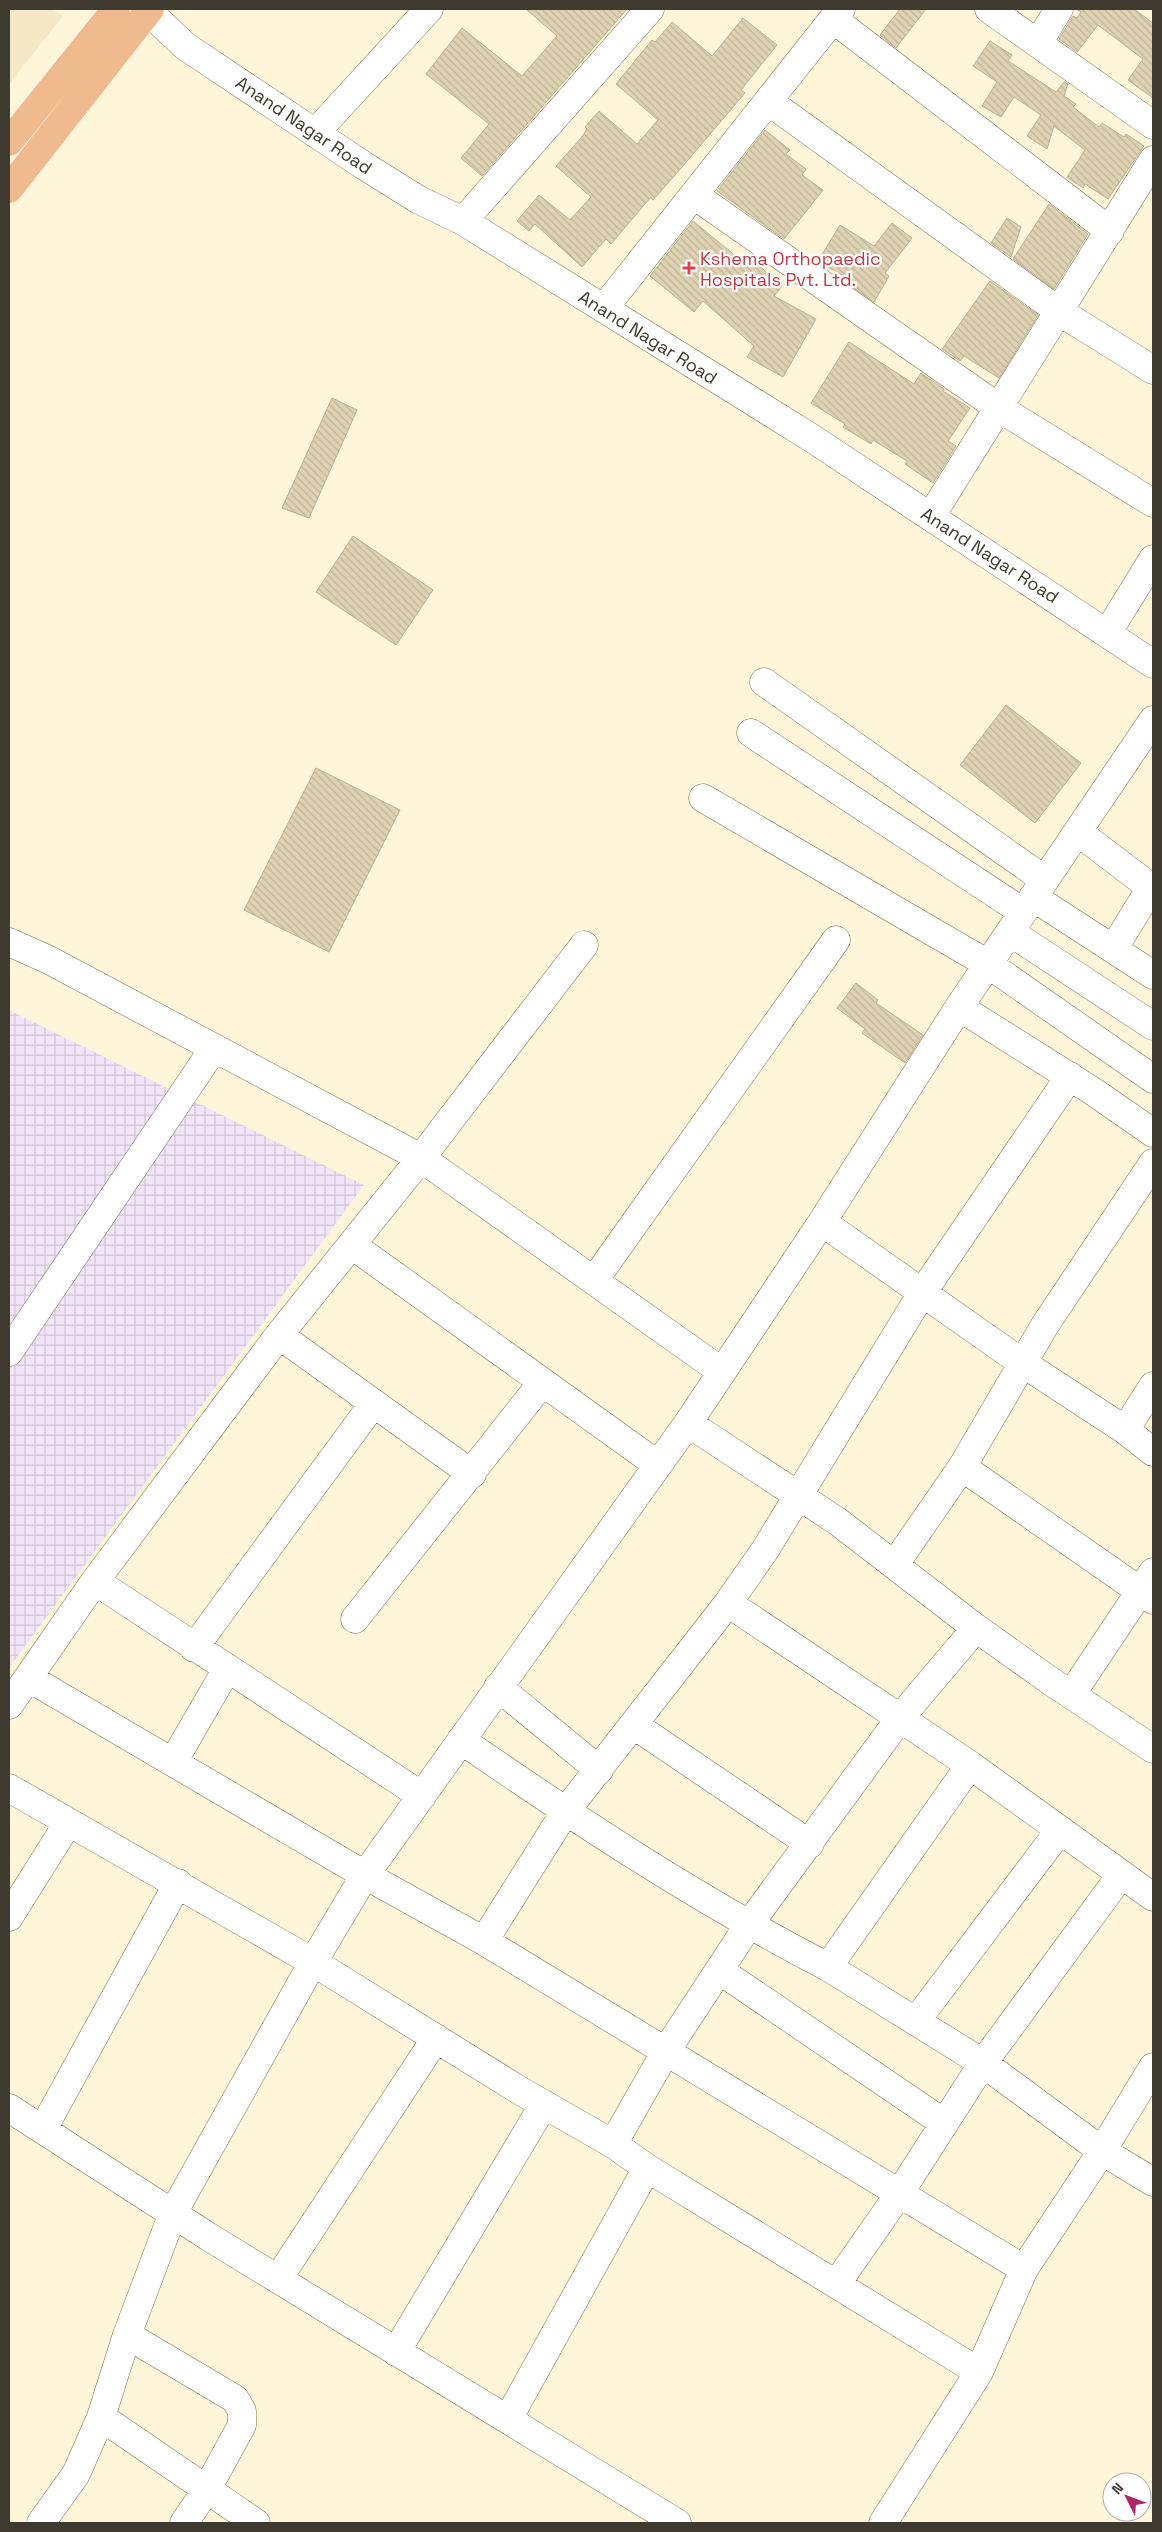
<svg xmlns="http://www.w3.org/2000/svg" width="1162" height="2532" font-family="'Space Grotesk',sans-serif">
	<style>
		.built { fill: #f5e8c6 }
		.industrial { fill: url(#industrial-grid) }
		.building { fill: url(#building-back-hatch); stroke: #b9b096 }
		.lines { fill: none; stroke-linecap: round; stroke-linejoin: round }
		.minor-casing { stroke: #797058; stroke-width: 29 }
		.major-casing { stroke: #fff; stroke-width: 29 }
		.minor { stroke: #fff; stroke-width: 28 }
		.major { stroke: #efbb8e; stroke-width: 28 }
		.health-dot { fill: #e0444e; stroke: #fff; stroke-width: 2 }
		.labels { text-anchor: middle; dominant-baseline: central; stroke-width: 4.5; stroke-linejoin: round; paint-order: stroke }
		.street-label { font-size: 18px; fill: #3e3a2f; stroke: #fff }
		.health-label { font-size: 18px; fill: #be3a42; stroke: #fff; text-anchor: start }
	</style>
	<defs>
		<pattern id="industrial-grid" width="8" height="8" patternUnits="userSpaceOnUse" patternTransform="scale(1.25)"><rect width="8" height="8" fill="#f3e5f9"/><path d="M0 4h8M4 0v8" fill="none" stroke="#d1c5d6"/></pattern>
		<pattern id="building-back-hatch" width="6" height="6" patternUnits="userSpaceOnUse" patternTransform="scale(1.25)"><rect width="6" height="6" fill="#ded2b2"/><path d="M-1 5l2 2M0 0l6 6M5-1l2 2" fill="none" stroke="#c0b599"/></pattern>
	</defs>
	<rect width="100%" height="100%" fill="#fff5d9"/>
	<path class="built" d="M9,9H52L63,16L9,84Z"/>
	<path class="industrial" d="M9,1010L364,1185L9,1668Z"/>
	<path class="building" d="M526,9H627L482,176L461,158L489,124L426,74L462,28L522,76L557,36Z
		M900,9H926L896,48L880,35Z
		M1076,9H1134L1153,23V98L1128,80L1143,59L1098,25L1077,52L1059,39L1073,16L1077,18L1081,12Z
		M743,18L777,45L741,90L745,93L676,174L653,200L651,197L611,244L606,239L582,267L535,224L529,231L517,221L539,195L570,220L591,197L556,166L581,138L587,129L585,127L599,111L637,144L658,120L616,84L652,40L655,42L672,22L712,56Z
		M990,41L1012,55L1008,61L1056,92L1064,82L1068,84L1064,96L1076,104L1073,107L1099,127L1102,123L1124,137L1126,134L1144,146L1108,199L1085,184L1083,188L1067,177L1085,150L1054,126L1047,149L1027,136L1041,115L1014,97L1001,117L982,106L997,82L973,66Z
		M765,130L790,150L786,154L806,169L802,175L823,190L784,239L717,191Z
		M1049,204L1088,234L1054,289L1013,259Z
		M1007,218L1021,227L1011,257L991,243Z
		M693,221L749,267L754,261L782,286L774,296L816,319L783,377L747,357L754,346L703,301L694,312L650,276Z
		M892,223L912,238L885,273L889,276L874,302L848,284L850,280L818,261L840,225L874,246Z
		M990,281L1038,315L999,378L964,356L960,361L942,349Z
		M849,342L914,384L921,373L944,389L943,391L970,408L948,441L956,446L933,483L905,464L907,461L873,440L871,444L843,427L845,424L811,403Z
		M332,398L357,410L309,518L282,508Z
		M353,536L433,590L396,645L316,592Z
		M1006,705L1081,763L1035,823L960,765Z
		M316,768L400,810L329,952L244,910Z
		M856,983L878,1000L876,1003L923,1035L905,1063L862,1033L865,1029L837,1008Z"/>
	<g class="lines">
		<defs>
			<path id="minor" d="M146,9L185,46L363,165L419,200L463,221L810,437L1153,664
				M989,9L1153,125
				M833,19L1110,231
				M1038,43L1059,9
				M768,101L1060,312L1153,370
				M315,133L429,9
				M694,195L999,408L1153,503
				M463,221L650,9
				M604,308L841,9
				M931,516L1153,160
				M1108,632L1153,559
				M764,682L1045,880
				M751,733L1023,912
				M703,798L988,964L1153,1079
				M1078,832L1153,889
				M1033,897L1153,975
				M1010,932L1153,1026
				M9,942L49,960L421,1158L721,1371
				M1114,948L1153,884
				M959,1007L1094,1092L1153,1133
				M822,1222L1021,1362L1125,1430L1153,1452
				M352,1245L658,1465
				M595,1279L836,940
				M9,1352L214,1048
				M688,1423L837,1521L976,1628L1052,1682L1153,1749
				M1125,1430L1153,1386
				M962,1467L1153,1600
				M472,1474L279,1335L421,1158L584,945
				M895,1564L962,1467L1045,1325L1153,1163
				M95,1581L422,1796
				M728,1603L970,1765L1153,1897
				M355,1619L542,1383
				M194,1648L373,1404
				M29,1678L365,1875L484,1941L1024,2269
				M498,1687L599,1770
				M1071,1695L1153,1572
				M9,1705L95,1581L279,1335
				M634,1725L810,1844
				M461,1740C580,1822 700,1901 828,1967
				M173,1762L227,1669
				M9,1788L313,1962L519,2090L613,2144L647,2168L979,2372
				M9,1917L68,1823
				M484,1941L565,1812L728,1603L765,1550L922,1293L1070,1076
				M719,1970L944,2123
				M916,2021L1060,1830
				M1153,2067L1102,2151L1153,2182
				M9,2108L209,2237L677,2523
				M43,2129L178,1883
				M613,2144L666,2051L748,1926L900,1718L976,1628
				M278,2279L436,2038
				M837,2283L899,2194L983,2063L1121,1875
				M127,2335L235,2399L242,2411V2425L207,2489L184,2523
				M396,2352L544,2104
				M101,2417L256,2523
				M508,2419L647,2168
				M41,2523L76,2474L101,2417L127,2335L173,2213L313,1962L365,1875L688,1423L822,1222L959,1007L1153,720
				M883,2523L979,2372L1024,2269L1102,2151L983,2063L828,1967L970,1765"/>
			<path id="major" d="M9,142L116,9
				M9,189L150,9"/>
		</defs>
		<use href="#minor" class="minor-casing"/>
		<use href="#major" class="major-casing"/>
		<use href="#minor" class="minor"/>
		<use href="#major" class="major"/>
	</g>
	<path class="health-dot" d="M686.5 260.5h5v5h5v5h-5v5h-5v-5h-5v-5h5z"/>
	<g class="labels">
		<g class="street-label">
			<text transform="translate(304 125) rotate(34)">Anand Nagar Road</text>
			<text transform="translate(648 337) rotate(32)">Anand Nagar Road</text>
			<text transform="translate(990 555) rotate(33)">Anand Nagar Road</text>
		</g>
		<g class="health-label">
			<text x="700" y="258">Kshema Orthopaedic<tspan x="700" dy="21">Hospitals Pvt. Ltd.</tspan></text>
		</g>
	</g>
	<rect width="1162" height="2532" fill="none" stroke="#3e3a2f" stroke-width="20"/>
	<g transform="translate(1127 2497) rotate(312)"><circle r="24" fill="#ffffff" stroke="#b2b0ac"/>
	<path d="M0-4L9 19L0 12L-9 19Z" fill="#af2566"/>
	<text y="-8" font-size="14" font-weight="bold" text-anchor="middle" fill="#3e3a2f">N</text>
	</g>
</svg>
